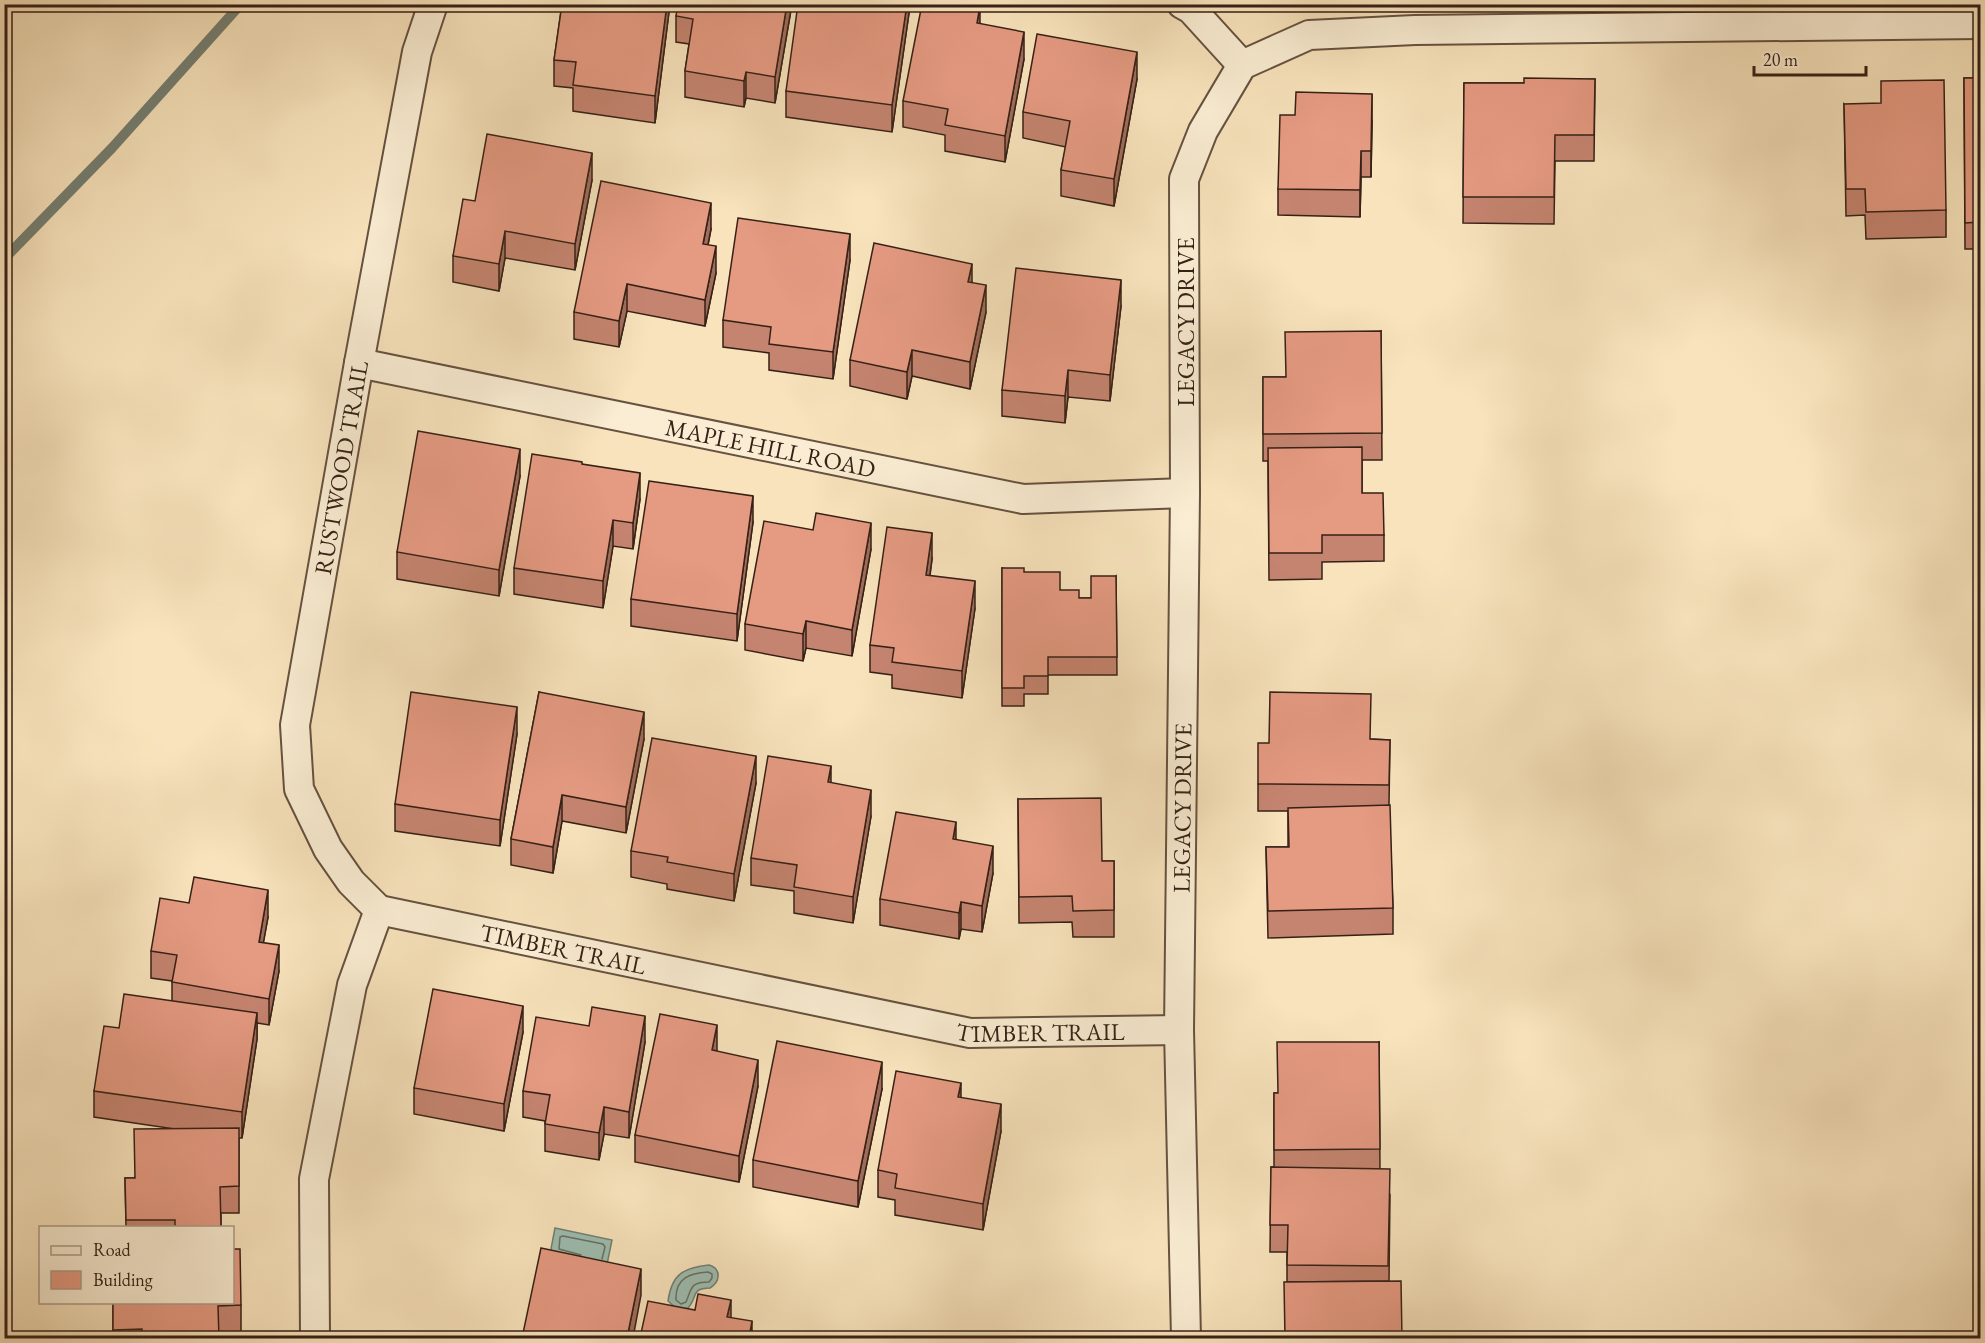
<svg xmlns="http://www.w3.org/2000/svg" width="1985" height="1343" font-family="'EB Garamond',serif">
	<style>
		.water { fill: #9dbeb1; stroke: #747f73; stroke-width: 1.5 }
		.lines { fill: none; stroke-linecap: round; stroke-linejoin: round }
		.shore { stroke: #6a7064; stroke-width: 1.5 }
		.stream { stroke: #747f73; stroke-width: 10 }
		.minor-casing { stroke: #665240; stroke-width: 32 }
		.minor { stroke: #faedd3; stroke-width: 28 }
		.wall { fill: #c58470; stroke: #362116; stroke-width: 1.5 }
		.shaded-wall { fill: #a06c5b; stroke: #362116; stroke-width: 1.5 }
		.building { fill: #e59a82; stroke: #362116; stroke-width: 1.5 }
		.labels { text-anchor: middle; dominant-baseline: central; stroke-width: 4.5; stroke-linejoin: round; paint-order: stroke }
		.street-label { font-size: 24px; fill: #362116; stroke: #faedd3 }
	</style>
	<rect width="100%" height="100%" fill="#f8e3bc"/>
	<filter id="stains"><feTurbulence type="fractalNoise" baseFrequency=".00333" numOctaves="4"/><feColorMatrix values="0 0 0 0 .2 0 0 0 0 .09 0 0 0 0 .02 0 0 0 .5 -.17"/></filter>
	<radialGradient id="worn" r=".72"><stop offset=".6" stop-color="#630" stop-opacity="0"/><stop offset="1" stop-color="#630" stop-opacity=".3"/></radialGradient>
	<path class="water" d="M555,1228L612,1240L604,1279L550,1254Z
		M709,1265C722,1269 720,1282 710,1288C689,1288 699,1299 686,1310L677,1309L668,1301C672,1273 684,1268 709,1265Z"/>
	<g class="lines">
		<path class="shore" d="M581,1255L559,1249L560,1237L563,1236L603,1244L605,1247L602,1259
			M708,1272L712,1274V1278L709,1282C691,1282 692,1287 686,1302L681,1304L676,1300C675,1278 690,1273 708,1272Z"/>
		<path class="stream" d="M4,259L112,148L241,4"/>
		<defs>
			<g id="minor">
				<path d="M1182,4L1191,9L1242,65"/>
				<path id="s1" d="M359,363L1023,499L1185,493"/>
				<path id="s2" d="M379,910L351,882L328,849L299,789L295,725L359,363L417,52L433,4"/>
				<path id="s3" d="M379,910L970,1033L1179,1030"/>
				<path d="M315,1338L314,1179L352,985L379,910"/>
				<path id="s4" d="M1186,1338L1179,1030L1185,493L1184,179L1203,131L1242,65L1309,35L1415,30L1980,24"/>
			</g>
		</defs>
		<use href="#minor" class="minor-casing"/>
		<use href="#minor" class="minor"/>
	</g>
	<path class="wall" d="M562,4H670L655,123L573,111V88L554,86V60Z
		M792,4L775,103L746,98L744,107L685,97V71L689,44L676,42V16Z
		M909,4V13L892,132L786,117V91Z
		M980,24L1024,59L1005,162L945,151V135L903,127V101Z
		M1964,78H1980V249H1965Z
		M1137,79L1114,206L1061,196V170L1066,147L1023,138V112Z
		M1595,79L1594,161H1555L1554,224L1463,223L1464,83H1524Z
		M1844,104L1946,210V237L1866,239L1865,215L1846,216Z
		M1372,121L1371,177H1361L1360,217L1278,215V189Z
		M592,180L575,270L505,258L499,291L453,282V256L475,201Z
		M711,229L708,245L716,273L705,326L627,311L619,347L574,339V312Z
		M850,260L833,379L769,370V353L723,347V320Z
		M972,282L986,312L970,389L912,376L907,399L850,386V360Z
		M1121,306L1110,401L1068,397L1065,423L1002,416V390Z
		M1381,331L1382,460H1362V493L1384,535V561L1322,562V579L1269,580L1268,461H1263V377H1285Z
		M582,464L640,499L633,549L613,546L603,608L514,594V568Z
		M520,476L499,596L397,579V552Z
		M753,522L737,641L631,626V599Z
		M813,530L871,549L852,656L806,648L803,661L745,650V624Z
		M932,559L930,576L975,608L962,698L892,688V675L870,672V645Z
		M1002,568L1024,572L1060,590L1079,598H1091L1116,576L1117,675H1048V694H1024V706H1002Z
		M539,692L644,739L626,833L562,821L553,873L511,865V839Z
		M517,734L500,846L395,831V804Z
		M1370,739L1390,740L1389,805L1393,908V934L1268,938L1266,847H1288V811H1258V784Z
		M756,783L734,901L667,889V884L631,877V851Z
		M831,783L871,816L853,923L794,913V891L751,885V858Z
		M1018,799L1102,861H1114V937H1073L1072,922L1019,923Z
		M956,839L993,873L982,932L961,929L959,939L880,925V899Z
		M268,917L263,943L279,971L269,1025L257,1023V1039L242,1138H239V1213H221V1227H126L125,1178H134L175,1129L94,1117V1091L119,1028L172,1001V981L151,978V951Z
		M523,1032L504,1131L414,1114V1088Z
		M645,1042L629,1138L604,1134L599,1160L545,1151V1121L523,1117V1091Z
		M1379,1042L1380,1169L1390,1195L1389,1281L1287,1282V1252H1270L1271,1167H1274V1093H1278Z
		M717,1051L758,1086L739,1182L635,1162V1135Z
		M882,1089L858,1207L753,1187V1160Z
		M1001,1131L983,1230L895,1215V1200L878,1197V1170Z
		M113,1302L241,1305V1332H219V1338H113Z"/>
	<path class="shaded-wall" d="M667,4H670L655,123V96Z
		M787,4H792L775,103V77Z
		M907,4H909V13L892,132V105Z
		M980,6V33L977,23Z
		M1024,32V59L1005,162V136Z
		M1137,52V79L1114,206V179Z
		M746,72V98L744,107V81Z
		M1372,94V121L1371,177V151Z
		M1361,151V177L1360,217V190Z
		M592,153V180L575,270V244Z
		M711,203V229L703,270V244Z
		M505,231V258L499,291V264Z
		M850,234V260L833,379V352Z
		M716,246V273L705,326V300Z
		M972,264V290L968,282Z
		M1121,280V306L1110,401V375Z
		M627,284V311L619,347V321Z
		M986,285V312L970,389V362Z
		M912,350V376L907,399V372Z
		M1068,370V397L1065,423V396Z
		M520,449V476L499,596V570Z
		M640,473V499L633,549V523Z
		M753,496V522L737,641V614Z
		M613,520V546L603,608V581Z
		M871,523V549L852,656V630Z
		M932,533V559L926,602V575Z
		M975,581V608L962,698V671Z
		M806,621V648L803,661V634Z
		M517,707V734L500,846V820Z
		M644,712V739L626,833V807Z
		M756,756V783L734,901V874Z
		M831,766V793L828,782Z
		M871,790V816L853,923V897Z
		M562,795V821L553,873V847Z
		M956,822V849L953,839Z
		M993,846V873L982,932V906Z
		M268,890V917L259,968V942Z
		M961,902V929L959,939V913Z
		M279,945V971L269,1025V999Z
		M523,1006V1032L504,1131V1104Z
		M257,1013V1039L242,1138V1112Z
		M645,1016V1042L629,1138V1112Z
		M717,1025V1051L712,1050Z
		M758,1060V1086L739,1182V1156Z
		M882,1062V1089L858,1207V1181Z
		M961,1083V1110L958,1097Z
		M1001,1104V1131L983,1230V1204Z
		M604,1107V1134L599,1160V1133Z
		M641,1269V1295L633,1338H627Z
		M731,1300V1326L727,1317Z
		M752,1321V1338H749Z"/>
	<path class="building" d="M562,4H667L655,96L573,85L576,62L554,60Z
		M678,4H787L775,77L746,72L744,81L685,71L693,19L676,16Z
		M798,4H907L892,105L786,91Z
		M922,4H971L980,6L977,23L1024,32L1005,136L945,125L948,109L903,101Z
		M1037,34L1137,52L1114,179L1061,170L1070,121L1023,112Z
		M1524,78L1595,79L1594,135H1555L1554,197H1463L1464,83H1524Z
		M1964,78H1980V222L1965,223Z
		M1944,80L1946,210L1866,212L1865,189H1846L1844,104L1881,103V81Z
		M1296,92L1372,94L1371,151H1361L1360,190L1278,189L1280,115H1295Z
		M487,134L592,153L575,244L505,231L499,264L453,256L463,199L475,201Z
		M601,181L711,203L703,244L716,246L705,300L627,284L619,321L574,312Z
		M738,218L850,234L833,352L769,344L771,327L723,320Z
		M874,243L972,264L968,282L986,285L970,362L912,350L907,372L850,360Z
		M1016,268L1121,280L1110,375L1068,370L1065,396L1002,390Z
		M1381,331L1382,433L1263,434V377H1286L1285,332Z
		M418,431L520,449L499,570L397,552Z
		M1362,447V493H1383L1384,535H1322V553H1269L1268,448Z
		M532,454L582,462V464L640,473L633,523L613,520L603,581L514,568Z
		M649,481L753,496L737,614L631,599Z
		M816,513L871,523L852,630L806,621L803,634L745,624L764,521L813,530Z
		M887,527L932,533L926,575L975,581L962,671L892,662L894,648L870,645Z
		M1002,568H1024V572H1060V590H1079V598H1091V576H1116L1117,657H1048V676H1024V688H1002Z
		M411,692L517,707L500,820L395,804Z
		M539,692L644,712L626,807L562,795L553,847L511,839Z
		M1270,692L1371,694L1370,739L1390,740L1389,785L1258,784V743H1269Z
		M652,738L756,756L734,874L667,862L668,857L631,851Z
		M768,756L831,766L828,782L871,790L853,897L794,887L797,865L751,858Z
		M1101,798L1102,861H1114V910L1073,911L1072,896L1019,897L1018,799Z
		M1390,805L1393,908L1268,911L1266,847H1289L1288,808Z
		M896,812L956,822L953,839L993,846L982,906L961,902L959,913L880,899Z
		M194,877L268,890L259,942L279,945L269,999L172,982L177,955L151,951L160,898L189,903Z
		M433,989L523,1006L504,1104L414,1088Z
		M124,994L257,1013L242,1112L94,1091L104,1026L119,1028Z
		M592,1007L645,1016L629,1112L604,1107L599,1133L545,1124L550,1095L523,1091L536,1017L589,1026Z
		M660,1014L717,1025L712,1050L758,1060L739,1156L635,1135Z
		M777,1041L882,1062L858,1181L753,1160Z
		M1277,1042H1379L1380,1149L1274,1150V1093H1278Z
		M896,1071L961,1083L958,1097L1001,1104L983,1204L895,1188L897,1174L878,1170Z
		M239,1128V1186L220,1187L221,1227H175V1220H126L125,1178H135L134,1129Z
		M1271,1167L1390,1169L1388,1266L1287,1265L1288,1225H1270Z
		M541,1248L641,1269L627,1338H522Z
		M232,1249H240L241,1305L218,1306L219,1338H142V1329L113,1330V1302H232Z
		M1401,1281L1402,1338H1285L1284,1282Z
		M698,1294L731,1300L727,1317L752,1321L749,1338H640L648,1301L695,1310Z"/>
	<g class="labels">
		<g class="street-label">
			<text transform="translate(1185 322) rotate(-90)">LEGACY DRIVE</text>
			<text stroke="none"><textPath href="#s1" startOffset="420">MAPLE HILL ROAD</textPath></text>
			<text stroke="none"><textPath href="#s2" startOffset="472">RUSTWOOD TRAIL</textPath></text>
			<text stroke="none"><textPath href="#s4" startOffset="530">LEGACY DRIVE</textPath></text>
			<text stroke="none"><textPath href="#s3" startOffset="188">TIMBER TRAIL</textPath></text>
			<text stroke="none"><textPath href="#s3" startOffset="674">TIMBER TRAIL</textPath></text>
		</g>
	</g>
	<rect width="1985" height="1343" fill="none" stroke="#f8e3bc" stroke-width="24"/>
	<rect x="6" y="6" width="1973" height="1331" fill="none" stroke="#362116" stroke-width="3"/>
	<rect x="12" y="12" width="1961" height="1319" fill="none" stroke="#362116" stroke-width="1.5"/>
	<rect x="39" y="1226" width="195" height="78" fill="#faedd3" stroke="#ac9b87" stroke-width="1.5"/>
	<rect x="51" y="1246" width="30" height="9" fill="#faedd3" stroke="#ac9b87" stroke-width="1.5"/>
	<text x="93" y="1256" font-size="18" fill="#362116">Road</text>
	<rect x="51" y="1271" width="30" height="18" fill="#e59a82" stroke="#ac9b87" stroke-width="1.5"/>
	<text x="93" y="1286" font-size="18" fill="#362116">Building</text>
	<path d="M1754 66v9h112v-9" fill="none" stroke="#362116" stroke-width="3"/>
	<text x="1763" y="66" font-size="18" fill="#362116" stroke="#faedd3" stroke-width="4.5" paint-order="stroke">20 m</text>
	<rect width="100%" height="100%" filter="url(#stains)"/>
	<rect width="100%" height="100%" fill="url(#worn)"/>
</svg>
